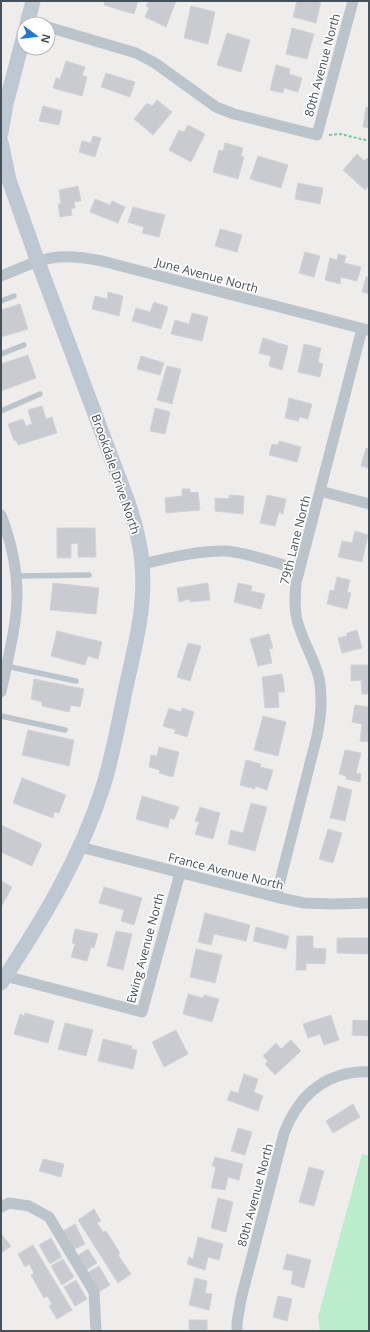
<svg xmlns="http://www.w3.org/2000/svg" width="370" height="1332" font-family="'Open Sans',sans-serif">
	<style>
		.green { fill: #bbeccc }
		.building { fill: #c9cbd1; stroke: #d0d3d8 }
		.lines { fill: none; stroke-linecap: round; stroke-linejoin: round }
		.path { stroke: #74c89c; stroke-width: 2; stroke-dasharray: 3 2; stroke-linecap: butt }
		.lane { stroke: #bbc4cb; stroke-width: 5.5 }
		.street { stroke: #bbc4cb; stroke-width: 11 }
		.secondary { stroke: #bdc8d2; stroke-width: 15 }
		.labels { text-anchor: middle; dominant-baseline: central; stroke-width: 3.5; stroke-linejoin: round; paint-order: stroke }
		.street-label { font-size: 12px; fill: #455058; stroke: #fff }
	</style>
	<rect width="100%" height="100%" fill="#efecec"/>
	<path class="green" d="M362,1154L369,1156V1331H320L318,1317Z"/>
	<path class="building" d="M105,1H138L134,14L104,5Z
		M149,1H176L166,27L145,17L149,8L146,6Z
		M297,1H321L316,23L293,17Z
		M191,6L215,12L208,44L184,38Z
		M292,28L314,34L307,59L286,54Z
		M227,33L250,40L241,72L217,65Z
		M66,61L85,67L82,75L87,77L82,96L53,88L56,78L60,79Z
		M276,65L290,69L289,74L302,78L298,92L284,88L283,93L270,90Z
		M106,73L135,82L130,97L101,87Z
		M157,100L172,112L153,135L134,119L147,103L152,106Z
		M43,106L62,111L59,125L39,121Z
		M366,107L369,108V128L363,127Z
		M188,125L205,134L191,162L169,150L179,130L184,132Z
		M93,136L101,138L95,157L79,152L82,141L91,143Z
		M225,143L243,148L241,156L244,157L238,179L213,172L219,150L223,151Z
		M357,154L364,161L367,158L369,160V186L365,190L343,170Z
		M258,156L288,165L281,188L250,179Z
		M298,183L323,188L320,204L295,199Z
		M78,186L81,201L74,202L75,208L71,209L72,215L60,217L58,204H61L59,190Z
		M95,199L110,205L112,201L125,207L118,223L90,212Z
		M133,207L165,215L159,237L142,233L144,227L128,222Z
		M220,229L242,235L237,252L215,246Z
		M305,252L320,256L314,277L299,273Z
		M338,254L346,256L344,263L361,267L357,281L341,277L340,284L325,280L330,258L337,260Z
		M366,277H369V294L362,292Z
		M108,292L123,296L119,316L92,309L95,296L107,299Z
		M154,302L168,307L161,329L132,321L136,308L150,312Z
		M20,304L28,329L1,337V310Z
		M192,313L208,317L202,341L171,334L175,320L189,324Z
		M263,338L288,346L282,370L269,366L271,356L259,353Z
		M304,344L321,348L318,362L323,364L320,377L298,372Z
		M28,355L36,378L1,391V364Z
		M141,356L164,363L160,375L137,369Z
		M167,366L181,369L172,404L157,400Z
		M289,398L312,404L308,419L300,417L298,421L285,418Z
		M42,406L46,419L52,417L57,433L18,445L16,440L14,441L8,424L23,419L26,426L32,424L28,410Z
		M155,408L170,412L165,434L150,431Z
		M279,441L301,447L297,462L269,455L272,444L278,445Z
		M366,448L369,449V468L361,466Z
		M182,489H190V493L198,492L200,510L166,513L165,498L182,496Z
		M229,495L244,496L243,514L215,511V498L229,499Z
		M267,495L286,499L283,514L279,512L275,526L260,523Z
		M57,528H95L96,557H78V543L71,544V558H57Z
		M355,531L368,535L362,562L338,557L342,541L352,543Z
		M337,577L350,580L347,592L351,593L347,609L327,604L330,590L334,591Z
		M53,583L99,588L96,614L50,610Z
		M208,583L210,600L190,602V599L179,602L177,588Z
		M238,583L252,586L251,591L265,594L261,609L234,602Z
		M357,630L362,648L342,653L338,638L347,636V633Z
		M57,631L102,642L98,659L88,656L85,665L51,656Z
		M269,634L273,648L269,649L272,663L258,666L250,639Z
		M188,643L201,646L190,681L177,677Z
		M351,665H369V694H362L361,680L351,681Z
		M282,674L285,692H278L279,707L265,708L262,677Z
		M34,679L84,689L80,707L71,705L69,712L42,706V702L31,699Z
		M355,705L369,707V742L360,741L362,724L352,722Z
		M169,708L181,712L182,708L194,712L187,737L174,733L176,730L163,726Z
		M263,716L286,722L278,756L254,750Z
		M28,730L74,740L69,766L22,755Z
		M159,747L179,752L173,777L159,773L160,770L149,767L151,755L157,756Z
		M345,750L361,753L356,773L361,774L360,782L346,779V776L339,774Z
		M246,760L261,764L260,767L273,770L267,790L255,786V789L240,785Z
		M22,778L66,795L59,813L54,812L53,818L13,803Z
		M338,786L352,790L345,821L330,818Z
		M142,796L179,807L174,820L170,818L168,828L136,819Z
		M251,803L267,807L255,851L228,844L231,830L243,833Z
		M200,807L220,813L213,839L195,834L199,822L195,821Z
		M1,825L42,844L32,866L1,852Z
		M328,829L342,833L333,863L319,859Z
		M1,881L12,887L1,907Z
		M104,887L142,898L134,925L121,921L124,910L99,903Z
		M205,913L250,925L246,941L214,934L211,945L198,942Z
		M256,927L289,936L286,949L253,941Z
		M75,929L98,934L94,948L91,947L87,961L71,957L75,944L72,943Z
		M116,931L132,934L123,970L107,966Z
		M297,936H313V948L326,949L325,964L306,963V970H296Z
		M337,938H369L368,954L337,953Z
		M196,949L222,955L215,983L190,977Z
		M188,994L203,998L204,995L219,999L212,1022L183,1014Z
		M25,1013L54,1021L48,1043L14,1034L20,1014L24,1016Z
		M331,1015L339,1040L324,1045L320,1034L308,1038L303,1024Z
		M353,1020L369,1021V1036L352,1035Z
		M65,1023L93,1030L86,1056L58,1049Z
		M176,1030L188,1054L164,1067L152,1042Z
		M103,1039L132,1046L131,1049L137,1050L133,1069L98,1061Z
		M291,1040L301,1051L275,1075L265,1064L268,1061L263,1056L276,1043L281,1049Z
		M244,1074L258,1079L254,1092L263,1096L258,1111L227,1100L231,1091L238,1093Z
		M353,1104L360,1117L333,1133L326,1121Z
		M238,1128L252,1132L245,1155L231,1151Z
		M215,1157L243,1164L239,1180L228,1177L225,1190L211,1188L216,1167L212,1166Z
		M43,1159L64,1164L61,1177L39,1171Z
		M309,1167L324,1171L314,1206L299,1202Z
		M218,1198L233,1202L226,1232L211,1228Z
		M94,1209L101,1221L97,1223L103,1232L106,1231L120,1253L118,1255L131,1274L118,1283L78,1220Z
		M75,1224L85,1244L73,1250L63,1231Z
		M1,1234L11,1246L1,1253Z
		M198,1237L223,1244L219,1260L208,1257L205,1270L187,1264L189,1257L193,1259Z
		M51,1238L62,1257L50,1264L39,1245Z
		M33,1245L72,1310L57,1319L49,1306L52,1304L47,1296L44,1298L31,1275L34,1273L29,1264L25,1267L18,1254Z
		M88,1249L97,1263L86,1270L77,1256Z
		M287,1254L311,1260L304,1288L291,1284L293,1271L283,1269Z
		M63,1259L74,1277L62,1285L51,1266Z
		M99,1266L110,1285L99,1292L87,1273Z
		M195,1278L207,1281L205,1293L212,1294L209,1310L189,1305Z
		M76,1280L87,1299L75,1306L64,1287Z
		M278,1296L292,1299L287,1321L273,1317Z
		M189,1320H207V1331H189Z"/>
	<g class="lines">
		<path class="path" d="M329,135L341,134L369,141"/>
		<path class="lane" d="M1,301L14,296
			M1,354L24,345
			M1,411L40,394
			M16,576L89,575
			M6,666L76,681
			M1,716L65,730"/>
		<path class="street" d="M48,27L136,53L155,63L216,107L234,114L317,135L353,1
			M1,276C19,269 38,259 58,257C73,256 87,258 102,261L368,330
			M320,491L369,504
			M1,515C11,541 17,567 17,595C17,625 7,662 1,692
			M142,564C170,558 199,550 227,551C248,553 278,564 299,569
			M80,847L276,897L304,903L334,904L369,903
			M276,897L317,736C321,717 323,698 319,678C314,658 302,640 297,620C294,608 295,596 296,583L362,329
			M5,976L142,1012L180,873
			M1,1207L9,1203L29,1206L49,1217L94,1292L96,1331
			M237,1331V1323L241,1299L284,1133C296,1102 316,1079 350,1073C357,1072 362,1071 369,1072"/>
		<path class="secondary" d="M27,24L33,1
			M1,133L6,104L24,35
			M1,142L9,180L38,262L129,505C135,524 141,544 142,564C146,606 135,646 126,687C119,720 113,755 103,787C80,859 42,921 1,983"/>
	</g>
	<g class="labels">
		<g class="street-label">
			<text transform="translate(322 65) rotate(-75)">80th Avenue North</text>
			<text transform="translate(207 275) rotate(15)">June Avenue North</text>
			<text transform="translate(116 474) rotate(71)">Brookdale Drive North</text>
			<text transform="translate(295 540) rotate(-76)">79th Lane North</text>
			<text transform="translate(226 871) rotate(14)">France Avenue North</text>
			<text transform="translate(145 948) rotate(-75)">Ewing Avenue North</text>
			<text transform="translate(255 1195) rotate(-75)">80th Avenue North</text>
		</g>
	</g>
	<rect width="370" height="1332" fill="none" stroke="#455058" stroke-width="4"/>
	<g transform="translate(36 36) rotate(105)"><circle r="19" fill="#ffffff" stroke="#b5b9bc"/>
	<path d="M0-3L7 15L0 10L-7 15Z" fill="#1f76d5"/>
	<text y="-6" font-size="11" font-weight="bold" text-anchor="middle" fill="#455058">N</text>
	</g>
</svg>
